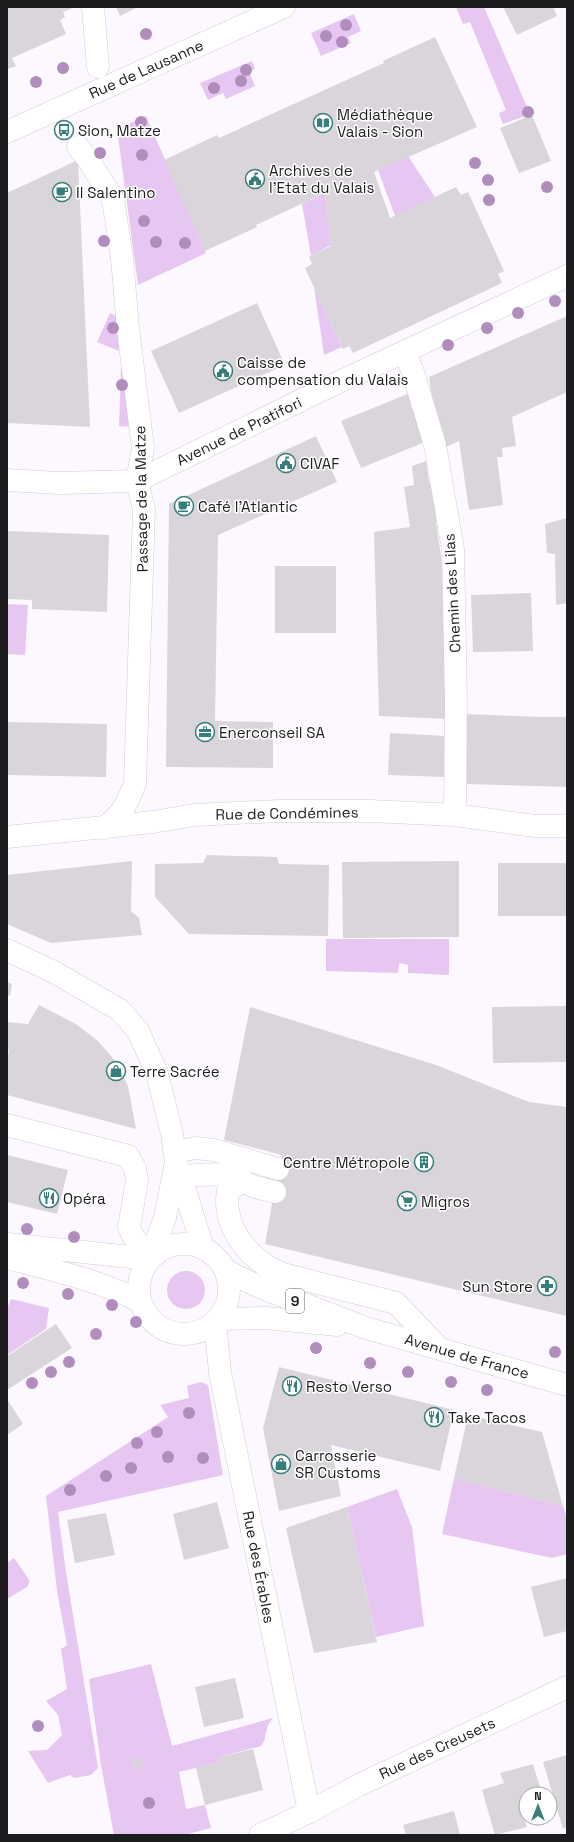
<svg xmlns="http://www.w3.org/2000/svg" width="574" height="1842" font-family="'Space Grotesk',sans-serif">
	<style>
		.green { fill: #e6c7f1 }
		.building { fill: #dad5db }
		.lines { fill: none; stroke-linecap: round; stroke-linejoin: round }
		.minor-casing { stroke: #d1ccd2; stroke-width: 23 }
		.major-casing { stroke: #d1ccd2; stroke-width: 23 }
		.minor { stroke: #fff; stroke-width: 22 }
		.major { stroke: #fff; stroke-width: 22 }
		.tree { fill: #b18dbd }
		.labels { text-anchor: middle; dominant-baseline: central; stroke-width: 3; stroke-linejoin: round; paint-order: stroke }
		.shield { fill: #fff; stroke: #616062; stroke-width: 1 }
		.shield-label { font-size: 14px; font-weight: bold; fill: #1d1c1e }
		.street-label { font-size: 15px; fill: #1d1c1e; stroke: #fff }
		.poi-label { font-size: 15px; fill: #1d1c1e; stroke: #fff; text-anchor: start }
	</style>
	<rect width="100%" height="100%" fill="#fdf8ff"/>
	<path class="green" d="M456,7H484L530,114L503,124L499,113L506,110L470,22L463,24Z
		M354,14L361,31L348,37L351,43L321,56L311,33Z
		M252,61L255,69L249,72L255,86L226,99L223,93L208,100L200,83Z
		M146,116L206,253L138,285L117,129Z
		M408,156L435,197L395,216L378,170Z
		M325,193L331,245L311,256L302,204Z
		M314,287L342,347L324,355Z
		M110,313L121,318L119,351L97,342Z
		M121,369L127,372L135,427L119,426Z
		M7,604L28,605L25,655L7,654Z
		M326,939H449V975L408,973V965L399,963L398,973L326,971Z
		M167 1290a19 19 0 1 1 38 0a19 19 0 1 1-38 0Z
		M11,1299L49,1308L46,1329L7,1355V1309Z
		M201,1382L208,1385L223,1475L58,1512L66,1572L98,1768L91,1775L74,1778L70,1775L48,1783L28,1751L47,1750L62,1735L58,1715L46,1701L67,1689L61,1649L67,1645L57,1591L46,1496L168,1417L160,1405L189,1398L187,1386Z
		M454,1478L563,1506L567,1518V1554L552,1558L442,1534Z
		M397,1489L412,1527L424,1626L376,1637L347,1507Z
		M14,1558L30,1581L27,1587L7,1599V1563Z
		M151,1664L172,1746L273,1718L268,1725L264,1741L261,1746L220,1757L221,1762L179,1772L186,1809L205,1805L211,1828L184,1835H114L101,1765L89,1679Z"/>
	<path class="building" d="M7,7H73V8L63,12L65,17L60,20L66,34L12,58L16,66L7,69Z
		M116,7H138L120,16Z
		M503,7H553L557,16L517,35Z
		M435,37L477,127L374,172L390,218L456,187L461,195L468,192L504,271L498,274L502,283L353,353L349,346L343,349L342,347L305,268L312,264L309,257L331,246L325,193L256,225L257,227L205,251L164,160L217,135L219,138L384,63L383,61Z
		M532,115L551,161L519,173L500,128Z
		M78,160L90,427L7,423V193Z
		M257,303L285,365L179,413L151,351Z
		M567,316V392L512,417L516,446L502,448L503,457H497L503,505L469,510L459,441L440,450L429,377Z
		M410,393L430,440L361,468L341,421Z
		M316,436L337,482L218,535L215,721L273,722V768L166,767L169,504Z
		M426,461L429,482H434L440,521L436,522L445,583L448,719L379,716L374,532L410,527L404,487L414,485L412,466Z
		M567,518V603L556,605L555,554L547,553L545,524Z
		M7,531L109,535L107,612L32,609V600L7,599Z
		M275,566H336V633H275Z
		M531,593L533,651L473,652L471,595Z
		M464,714L539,717H567V787L467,784Z
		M7,722L107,724L106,777L7,775Z
		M390,733L445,736L444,777L388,775Z
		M207,855L277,857L279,864L329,865L328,936L189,934L155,897V864L203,863Z
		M132,861L131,911L139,918L142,935L51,943L7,924V875Z
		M459,861V937L343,938L342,862Z
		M498,863H567V916H498Z
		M7,982L12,984L10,996L7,995Z
		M39,1005L76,1024L98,1041L117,1063L128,1086L136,1129L7,1095V1063L9,1049H7V1022L28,1024Z
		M567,1006V1062L493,1063L492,1007Z
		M250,1007L436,1065L529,1102L567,1107V1316L265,1244L278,1169L282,1155L224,1140Z
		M7,1155L68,1170L57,1214L7,1202Z
		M56,1324L72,1348L7,1390V1356Z
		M279,1367L454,1410L440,1471L331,1445L341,1496L279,1511L263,1428Z
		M7,1399L23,1424L7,1435Z
		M468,1415L542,1432L563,1506L454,1478Z
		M217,1502L229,1548L184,1560L173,1514Z
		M347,1507L377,1642L314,1653L286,1528Z
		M106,1513L115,1555L75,1563L67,1520Z
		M567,1578V1631L544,1637L531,1587Z
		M235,1678L244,1718L204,1727L195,1687Z
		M253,1749L263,1790L205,1805L196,1768L221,1762L220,1757Z
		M567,1755V1827L563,1829L543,1762Z
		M140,1757L143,1766L135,1769L132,1759Z
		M533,1764L542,1794H526V1815L524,1816L527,1827L495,1835L482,1790L504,1783L500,1773Z
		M454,1811L460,1835H406L403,1825Z"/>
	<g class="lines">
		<defs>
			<path id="minor" d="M93,7L98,67
				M7,132L284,7
				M78,147L87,158L113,199L122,258L128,329L143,448L137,481L144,509L135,783C127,805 122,814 104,828
				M404,353L412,369L435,445L453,549L456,702L455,815
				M7,480L58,483L137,481L324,389L567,276
				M7,837L153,822L194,815L279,811H370L455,815L535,826H567
				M7,950L54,972L120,1010L138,1031L157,1073L172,1134L176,1162L203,1248
				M7,1125L128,1156L135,1168L137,1181L129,1227L133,1236L150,1259
				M175,1152L196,1148L214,1150L278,1169
				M174,1176L225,1174L255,1187L275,1192
				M243,1181L228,1190C222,1227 249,1261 283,1274L396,1303L439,1348
				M150,1259L165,1218L175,1167
				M215,1322L220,1372L309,1812
				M260,1835L309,1812L359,1785L567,1687"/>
			<path id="major" d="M139 1289a45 45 0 1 1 90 0a45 45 0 1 1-90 0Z
				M7,1244L150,1259
				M7,1258C52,1270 99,1280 141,1302
				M225,1270L242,1279L265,1289L366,1328L567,1385
				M218,1319L266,1318L337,1325"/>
		</defs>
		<use href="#minor" class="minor-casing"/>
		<use href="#major" class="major-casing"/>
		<use href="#minor" class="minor"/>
		<use href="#major" class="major"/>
	</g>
	<g class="tree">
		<circle cx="346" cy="25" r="6"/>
		<circle cx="146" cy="34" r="6"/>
		<circle cx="326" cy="36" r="6"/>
		<circle cx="342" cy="42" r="6"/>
		<circle cx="63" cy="68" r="6"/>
		<circle cx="246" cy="70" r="6"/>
		<circle cx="241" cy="81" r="6"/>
		<circle cx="36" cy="82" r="6"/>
		<circle cx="214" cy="88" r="6"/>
		<circle cx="528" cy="112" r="6"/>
		<circle cx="141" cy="122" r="6"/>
		<circle cx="100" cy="153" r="6"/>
		<circle cx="142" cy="155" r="6"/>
		<circle cx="475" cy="163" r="6"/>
		<circle cx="488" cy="180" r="6"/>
		<circle cx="547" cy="187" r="6"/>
		<circle cx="489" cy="200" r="6"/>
		<circle cx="144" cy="221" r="6"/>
		<circle cx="104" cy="241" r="6"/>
		<circle cx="156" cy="242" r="6"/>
		<circle cx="185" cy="243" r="6"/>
		<circle cx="555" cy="301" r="6"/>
		<circle cx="518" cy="313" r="6"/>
		<circle cx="113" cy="328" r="6"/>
		<circle cx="487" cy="328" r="6"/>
		<circle cx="448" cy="345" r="6"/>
		<circle cx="122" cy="385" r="6"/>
		<circle cx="27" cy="1229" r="6"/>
		<circle cx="74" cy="1237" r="6"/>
		<circle cx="23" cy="1283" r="6"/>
		<circle cx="68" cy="1294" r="6"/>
		<circle cx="112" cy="1305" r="6"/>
		<circle cx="136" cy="1322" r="6"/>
		<circle cx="96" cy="1334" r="6"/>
		<circle cx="316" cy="1348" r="6"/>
		<circle cx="555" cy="1352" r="6"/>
		<circle cx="69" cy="1362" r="6"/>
		<circle cx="370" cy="1363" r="6"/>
		<circle cx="51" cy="1372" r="6"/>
		<circle cx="408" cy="1372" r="6"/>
		<circle cx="451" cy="1382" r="6"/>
		<circle cx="32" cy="1383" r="6"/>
		<circle cx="487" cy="1390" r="6"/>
		<circle cx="189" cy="1413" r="6"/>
		<circle cx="157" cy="1432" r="6"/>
		<circle cx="137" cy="1443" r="6"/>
		<circle cx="168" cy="1457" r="6"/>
		<circle cx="203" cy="1458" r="6"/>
		<circle cx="131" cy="1468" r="6"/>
		<circle cx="106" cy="1476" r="6"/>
		<circle cx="70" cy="1490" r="6"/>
		<circle cx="38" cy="1726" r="6"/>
		<circle cx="149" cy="1803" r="6"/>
	</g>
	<defs>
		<symbol id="library-ring" viewBox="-11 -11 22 22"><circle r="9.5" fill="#fff" stroke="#367e7b" stroke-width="1.5"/><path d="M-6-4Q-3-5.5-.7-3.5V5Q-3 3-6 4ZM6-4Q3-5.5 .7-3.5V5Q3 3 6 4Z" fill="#367e7b"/></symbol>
		<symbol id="bus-ring" viewBox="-11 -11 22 22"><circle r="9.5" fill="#fff" stroke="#367e7b" stroke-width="1.5"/><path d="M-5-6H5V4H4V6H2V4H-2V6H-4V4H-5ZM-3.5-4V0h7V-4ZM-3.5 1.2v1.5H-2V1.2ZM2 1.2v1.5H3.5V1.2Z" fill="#367e7b"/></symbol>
		<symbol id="civic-ring" viewBox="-11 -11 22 22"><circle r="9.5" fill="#fff" stroke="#367e7b" stroke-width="1.5"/><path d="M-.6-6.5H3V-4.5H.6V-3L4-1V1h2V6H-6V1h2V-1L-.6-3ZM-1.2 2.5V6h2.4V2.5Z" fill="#367e7b"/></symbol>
		<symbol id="cafe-ring" viewBox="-11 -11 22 22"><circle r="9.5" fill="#fff" stroke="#367e7b" stroke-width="1.5"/><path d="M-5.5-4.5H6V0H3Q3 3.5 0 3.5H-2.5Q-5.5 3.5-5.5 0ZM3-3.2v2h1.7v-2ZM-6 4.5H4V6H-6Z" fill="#367e7b"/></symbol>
		<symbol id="office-ring" viewBox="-11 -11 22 22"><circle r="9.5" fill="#fff" stroke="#367e7b" stroke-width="1.5"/><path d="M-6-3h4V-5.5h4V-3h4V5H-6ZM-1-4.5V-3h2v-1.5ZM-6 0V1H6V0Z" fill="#367e7b"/></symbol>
		<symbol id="shop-ring" viewBox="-11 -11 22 22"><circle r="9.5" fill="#fff" stroke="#367e7b" stroke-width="1.5"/><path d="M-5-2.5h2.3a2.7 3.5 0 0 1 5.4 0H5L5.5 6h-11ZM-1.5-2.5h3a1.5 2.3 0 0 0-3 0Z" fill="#367e7b"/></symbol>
		<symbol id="building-ring" viewBox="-11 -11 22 22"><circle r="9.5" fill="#fff" stroke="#367e7b" stroke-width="1.5"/><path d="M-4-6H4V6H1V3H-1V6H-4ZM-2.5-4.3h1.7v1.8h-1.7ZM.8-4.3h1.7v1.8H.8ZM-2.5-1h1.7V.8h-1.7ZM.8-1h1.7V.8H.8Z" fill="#367e7b"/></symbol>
		<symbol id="restaurant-ring" viewBox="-11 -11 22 22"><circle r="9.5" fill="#fff" stroke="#367e7b" stroke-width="1.5"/><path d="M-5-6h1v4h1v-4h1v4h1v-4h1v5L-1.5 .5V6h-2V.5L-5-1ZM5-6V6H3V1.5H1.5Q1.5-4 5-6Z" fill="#367e7b"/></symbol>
		<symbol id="supermarket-ring" viewBox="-11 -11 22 22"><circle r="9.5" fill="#fff" stroke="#367e7b" stroke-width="1.5"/><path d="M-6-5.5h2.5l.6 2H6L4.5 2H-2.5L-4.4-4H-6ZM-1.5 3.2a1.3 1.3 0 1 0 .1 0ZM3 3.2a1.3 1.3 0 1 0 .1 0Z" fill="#367e7b"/></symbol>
		<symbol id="pharmacy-ring" viewBox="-11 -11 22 22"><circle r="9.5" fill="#fff" stroke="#367e7b" stroke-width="1.5"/><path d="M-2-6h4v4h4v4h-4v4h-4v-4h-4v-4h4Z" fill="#367e7b"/></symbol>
	</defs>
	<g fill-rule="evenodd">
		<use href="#library-ring" x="312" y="112" width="22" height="22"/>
		<use href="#bus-ring" x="53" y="119" width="22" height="22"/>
		<use href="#civic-ring" x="244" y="168" width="22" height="22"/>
		<use href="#cafe-ring" x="51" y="181" width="22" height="22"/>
		<use href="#civic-ring" x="212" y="360" width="22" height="22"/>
		<use href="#civic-ring" x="275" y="452" width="22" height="22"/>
		<use href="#cafe-ring" x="173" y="495" width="22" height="22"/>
		<use href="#office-ring" x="194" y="721" width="22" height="22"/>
		<use href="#shop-ring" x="105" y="1060" width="22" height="22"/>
		<use href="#building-ring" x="413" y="1151" width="22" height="22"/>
		<use href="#restaurant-ring" x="38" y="1187" width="22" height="22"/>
		<use href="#supermarket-ring" x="396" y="1190" width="22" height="22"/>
		<use href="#pharmacy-ring" x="536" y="1275" width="22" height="22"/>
		<use href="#restaurant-ring" x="281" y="1375" width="22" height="22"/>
		<use href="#restaurant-ring" x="423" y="1406" width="22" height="22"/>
		<use href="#shop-ring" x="270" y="1453" width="22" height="22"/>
	</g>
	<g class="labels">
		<rect class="shield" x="286" y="1289" width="18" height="24" rx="3"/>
		<g class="shield-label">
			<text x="295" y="1301">9</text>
		</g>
		<g class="street-label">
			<text transform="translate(146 69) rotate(-24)">Rue de Lausanne</text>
			<text transform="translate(239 431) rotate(-26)">Avenue de Pratifori</text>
			<text transform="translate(141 499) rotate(-91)">Passage de la Matze</text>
			<text transform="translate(452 593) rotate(-93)">Chemin des Lilas</text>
			<text transform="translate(287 813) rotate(-1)">Rue de Condémines</text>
			<text transform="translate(467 1356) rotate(16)">Avenue de France</text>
			<text transform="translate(259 1567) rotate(79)">Rue des Érables</text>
			<text transform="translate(437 1748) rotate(-25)">Rue des Creusets</text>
		</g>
		<g class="poi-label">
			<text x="337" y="114">Médiathèque<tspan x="337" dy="17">Valais - Sion</tspan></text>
			<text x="78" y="130">Sion, Matze</text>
			<text x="269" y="170">Archives de<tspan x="269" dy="17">l'Etat du Valais</tspan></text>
			<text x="76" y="192">Il Salentino</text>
			<text x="237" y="362">Caisse de<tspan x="237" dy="17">compensation du Valais</tspan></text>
			<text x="300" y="463">CIVAF</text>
			<text x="198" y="506">Café l'Atlantic</text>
			<text x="219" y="732">Enerconseil SA</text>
			<text x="130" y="1071">Terre Sacrée</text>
			<text x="410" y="1162" text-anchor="end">Centre Métropole</text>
			<text x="63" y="1198">Opéra</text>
			<text x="421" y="1201">Migros</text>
			<text x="533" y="1286" text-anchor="end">Sun Store</text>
			<text x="306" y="1386">Resto Verso</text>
			<text x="448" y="1417">Take Tacos</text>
			<text x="295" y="1455">Carrosserie<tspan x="295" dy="17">SR Customs</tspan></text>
		</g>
	</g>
	<rect width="574" height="1842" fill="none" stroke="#1d1c1e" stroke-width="16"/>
	<g transform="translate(538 1806)"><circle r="19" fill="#ffffff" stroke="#a5a4a5"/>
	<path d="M0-3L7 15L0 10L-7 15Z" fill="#367e7b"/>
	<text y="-6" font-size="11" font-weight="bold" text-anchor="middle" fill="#1d1c1e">N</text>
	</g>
</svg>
